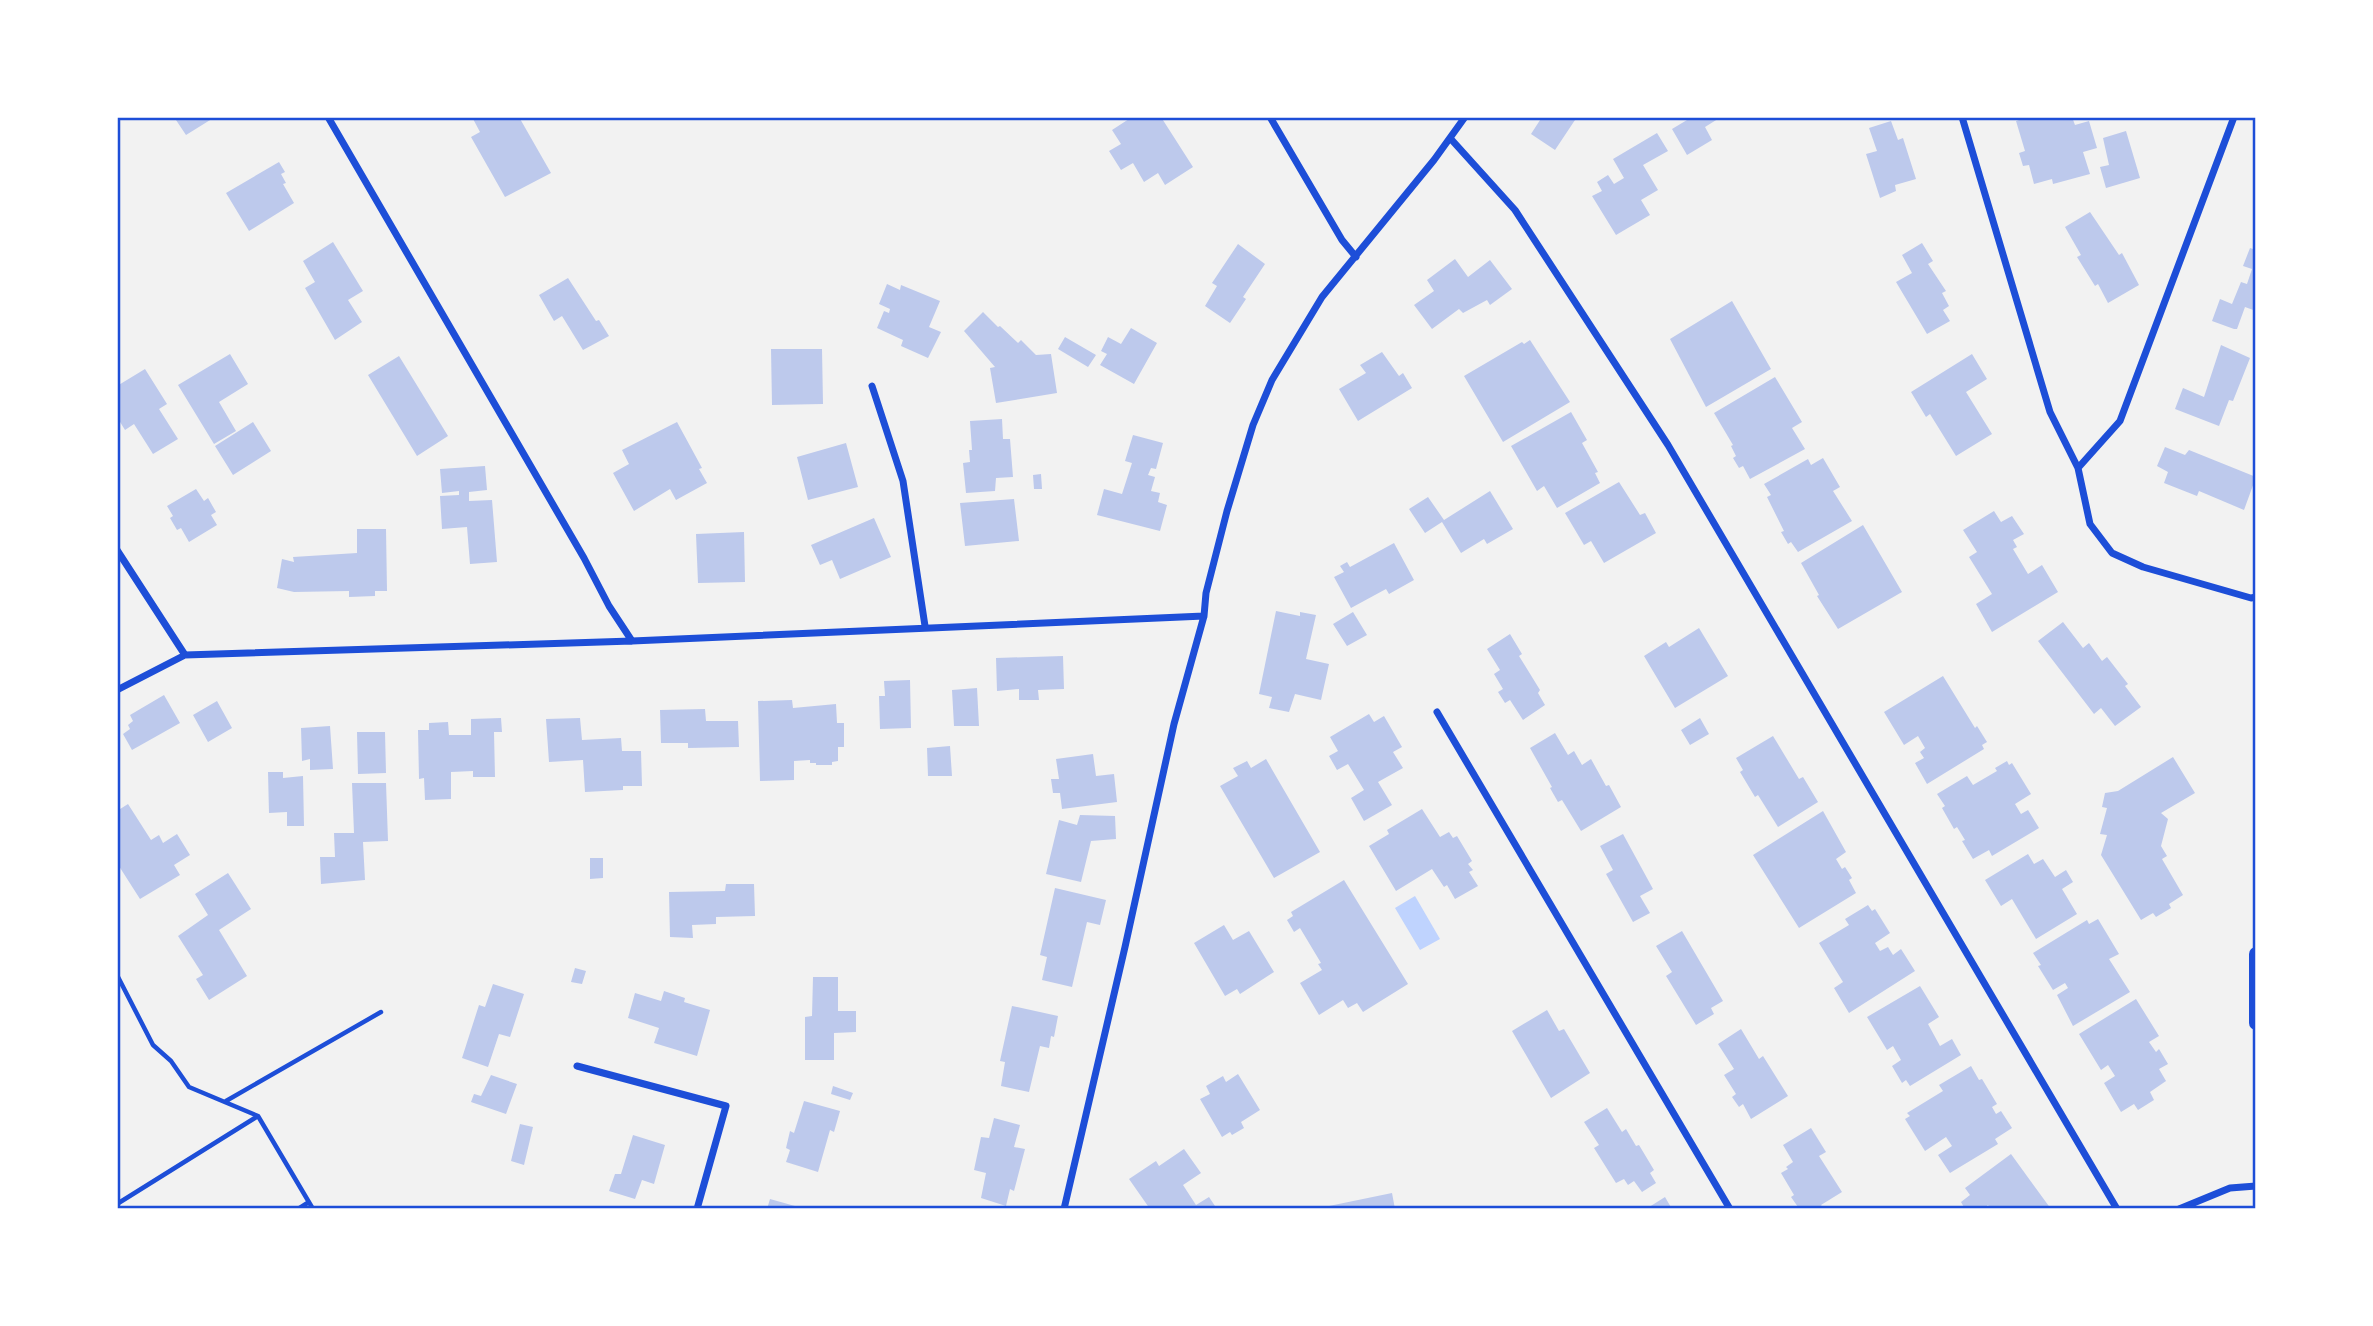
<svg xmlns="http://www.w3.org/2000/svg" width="2373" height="1326" font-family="'PT Sans',sans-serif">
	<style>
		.water { fill: #bfd3fe }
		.building { fill: #bdc9ec }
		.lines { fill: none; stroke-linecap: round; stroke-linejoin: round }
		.path { stroke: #1d4ed8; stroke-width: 4.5 }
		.minor { stroke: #1d4ed8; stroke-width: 7 }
		.secondary { stroke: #1d4ed8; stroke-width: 14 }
		.neatline { fill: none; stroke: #1d4ed8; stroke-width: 2.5 }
	</style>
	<rect width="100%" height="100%" fill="#f2f2f2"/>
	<path class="water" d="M1415,896L1440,939L1420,950L1395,908Z"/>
	<path class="building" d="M174,117H215L186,135Z
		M472,117H519L551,173L505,197L471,137L480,132Z
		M1132,117H1139L1141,120L1145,117H1161L1193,167L1165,185L1158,173L1144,182L1133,163L1121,170L1109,151L1121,144L1112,130Z
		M1542,117H1577L1555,150L1531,134Z
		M1692,117H1721L1705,127L1712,140L1687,155L1672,129Z
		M2022,117H2072L2075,125L2089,121L2097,148L2083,152L2090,174L2053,184L2052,179L2034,184L2029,165L2023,166L2019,153L2025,151L2016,121L2022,119Z
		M1891,121L1898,140L1903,138L1916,179L1895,185L1896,191L1880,198L1866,154L1877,151L1869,128Z
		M2126,131L2140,178L2106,188L2100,167L2109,165L2103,138Z
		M1657,133L1668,151L1643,165L1658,190L1641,200L1650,215L1616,235L1592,196L1602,191L1597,182L1608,175L1614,184L1624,178L1613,159Z
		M279,162L285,172L281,174L286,183L283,184L294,203L249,231L226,193Z
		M2090,212L2119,255L2122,253L2139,285L2108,303L2098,284L2095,286L2077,257L2081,255L2065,227Z
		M333,242L363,291L348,300L362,322L335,340L305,288L315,282L303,261Z
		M1922,243L1933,261L1928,264L1946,291L1942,293L1949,306L1943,310L1950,321L1927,334L1896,282L1912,273L1902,255Z
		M1238,244L1265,264L1243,297L1246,299L1230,323L1205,306L1217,286L1212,283Z
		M2250,248L2256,250V311L2245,307L2237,329H2234L2212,321L2220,299L2232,304L2241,282L2247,284L2252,269L2243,266Z
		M1455,259L1468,277L1490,260L1512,289L1490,305L1487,300L1463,313L1459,309L1432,329L1414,305L1434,291L1427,280Z
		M568,278L596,321L599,320L609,336L583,350L562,316L554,321L539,295Z
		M887,284L900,290L901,285L940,301L929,327L941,332L928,358L901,346L903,340L877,328L884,311L889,313L890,309L879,304Z
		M1732,301L1771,369L1706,407L1670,339Z
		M983,312L998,327L1000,326L1018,343L1021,340L1036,355L1051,354L1057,393L996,403L990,368L995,367L964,331Z
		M1131,328L1157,343L1134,384L1100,365L1107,354L1101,351L1108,337L1121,344Z
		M1065,337L1096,355L1088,367L1058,349Z
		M1530,340L1570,402L1503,442L1464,376L1522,342L1524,344Z
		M2221,345L2250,358L2233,401L2229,400L2219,426L2175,409L2183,388L2204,397Z
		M771,349H822L823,404L772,405Z
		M1382,352L1399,376L1403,373L1412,388L1358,421L1339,389L1366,373L1360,365Z
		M230,354L248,384L219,402L236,431L214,444L178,385Z
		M1972,354L1987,379L1966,392L1992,434L1956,456L1930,414L1926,417L1911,392Z
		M399,356L448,436L417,456L368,375Z
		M145,369L167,404L159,409L178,439L153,454L134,424L125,430L117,417V386Z
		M1775,377L1802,422L1792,428L1805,449L1750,479L1743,466L1739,468L1733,458L1736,456L1731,446L1733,445L1714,413Z
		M1571,412L1587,440L1582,443L1598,472L1595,473L1600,483L1557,508L1544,486L1537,491L1511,446Z
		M1002,419L1003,439H1010L1013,477L996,478L995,491L966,493L963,463L970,462L969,450H972L970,421Z
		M253,422L271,451L233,475L215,446Z
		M677,422L702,468L699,469L707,483L676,500L670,489L634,511L613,473L629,464L622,450Z
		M1133,435L1163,443L1156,469L1151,468L1148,475L1155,477L1151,491L1160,493L1158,502L1167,505L1160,531L1097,515L1104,489L1122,494L1132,463L1125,461Z
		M846,443L858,487L808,500L797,457Z
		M2165,447L2185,455L2189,450L2256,477L2244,510L2199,491L2197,496L2164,483L2168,472L2157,466Z
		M1823,458L1840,487L1833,491L1852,521L1798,552L1791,542L1788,544L1781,532L1784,531L1767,497L1771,495L1764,484L1808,459L1811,465Z
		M485,466L487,490L469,492V501L492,500L497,562L470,564L467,527L442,529L440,496L459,495V491L442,493L440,469Z
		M1041,474L1042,489H1034L1033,475Z
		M1619,482L1640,515L1645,513L1656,533L1604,563L1591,541L1584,545L1565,513Z
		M196,489L204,501L208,498L216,512L211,515L217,525L189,542L181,528L177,530L170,518L173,516L167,506Z
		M1490,491L1513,529L1487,544L1484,539L1461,553L1442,522L1425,533L1409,509L1428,497L1444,520Z
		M1014,499L1019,541L965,546L960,503Z
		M1994,511L2001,522L2012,516L2024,534L2013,540L2017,547L2013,549L2028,574L2042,565L2058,592L1992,632L1976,604L1992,594L1969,557L1977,552L1963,530Z
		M874,518L891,557L840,579L832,560L820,565L811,545Z
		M1863,525L1902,592L1838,629L1817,596L1819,595L1801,563Z
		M357,529H386L387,591H375V596L349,597V591L294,592L277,588L282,559L294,562L293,557L357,553Z
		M744,532L745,582L698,583L696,534Z
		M1394,543L1414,580L1389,594L1386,589L1351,608L1334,577L1344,572L1340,566L1347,562L1350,567Z
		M1276,611L1300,616V612L1316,615L1306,659L1329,664L1321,700L1295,694L1289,712L1269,708L1272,697L1259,694Z
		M1353,612L1367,635L1347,646L1333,624Z
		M2063,622L2083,648L2089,643L2102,661L2107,657L2128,684L2125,686L2141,707L2115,726L2101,708L2094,714L2038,641Z
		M1699,628L1728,676L1675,708L1644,656L1666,642L1669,647Z
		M1510,634L1522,654L1519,656L1540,690L1538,693L1545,705L1523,720L1510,700L1505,703L1498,692L1503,689L1494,674L1500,670L1487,649Z
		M1063,656L1064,689L1038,690L1039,700H1019V689L997,691L996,658Z
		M1943,676L1975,728L1977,726L1987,742L1982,745L1984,749L1927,784L1915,763L1924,758L1920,752L1925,748L1918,736L1904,745L1884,712Z
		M910,680L911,728L880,729L879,696H885L884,681Z
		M977,688L979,726H954L952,690Z
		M164,695L180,723L132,750L123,734L130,729L128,725L133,721L130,715Z
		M792,700L793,708L836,704L837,723H844V747H838V761L832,762V765H816V763H810V760L794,761V780L760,781L758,701Z
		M217,701L232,728L208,742L193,715Z
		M705,709L706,721H738L739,747L688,748V743H661L660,710Z
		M1369,714L1374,722L1384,716L1402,747L1393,752L1403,768L1378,782L1392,805L1364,821L1351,798L1364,790L1348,764L1337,770L1329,756L1338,751L1330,737Z
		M501,718L502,732H494L495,777H473V771L451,772V799L425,800L424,778L419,779L418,730H429V723L448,722L449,735H471V719Z
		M580,718L582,740L621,738L622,751H641L642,786H623V790L585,792L583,760L549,762L546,719Z
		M1700,718L1709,734L1690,745L1681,730Z
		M330,726L333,769L310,770V759L302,761L301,728Z
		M357,732H385L386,773L358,774Z
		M1555,733L1568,755L1574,751L1582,765L1591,759L1606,786L1609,785L1621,807L1581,831L1562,800L1558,802L1550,788L1552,787L1530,748Z
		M1773,736L1799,779L1803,777L1818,802L1778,827L1758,795L1755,797L1740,772L1743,770L1736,758Z
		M950,746L952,776H928L927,748Z
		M1093,754L1096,776L1114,774L1117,802L1062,809L1060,793H1053L1051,779H1059L1056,759Z
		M2173,757L2195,793L2161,813L2168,819L2161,846L2167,856L2162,859L2183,895L2169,904L2171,908L2156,917L2153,913L2141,920L2101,855L2107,835L2100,834L2107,808L2102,807L2105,793L2118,791Z
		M1266,759L1320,852L1274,878L1220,786L1238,776L1233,768L1247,761L1251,768Z
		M2007,761L2009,765L2012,763L2031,794L2015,804L2021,814L2028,810L2039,828L1992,856L1989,850L1973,859L1962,841L1965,840L1957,827L1954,829L1942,808L1945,806L1937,794L1967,776L1973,785L1997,771L1995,768Z
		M268,772H283V778L303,776L304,826H287V812L269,813Z
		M352,783H386L388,841L363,842L365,880L321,884L320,857H335L334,833H354Z
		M128,804L151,840L159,835L163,843L177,834L190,855L174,865L180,875L140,899L117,863V811Z
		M1422,809L1440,837L1449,832L1453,838L1457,836L1472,861L1468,864L1473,870L1469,872L1478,886L1455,899L1447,885L1444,887L1432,869L1396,891L1369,846L1389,834L1387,830Z
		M1823,811L1846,852L1836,859L1842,869L1845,867L1852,878L1849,880L1856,893L1799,928L1753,855Z
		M1080,815L1115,816L1116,839L1091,841L1081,882L1046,874L1059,820L1077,825Z
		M1623,834L1653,889L1640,896L1650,913L1633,922L1606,874L1613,870L1600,846Z
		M2028,854L2034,864L2043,859L2055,877L2066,870L2073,882L2062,889L2077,914L2036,939L2012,899L2001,906L1985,880Z
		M590,858H603V878L590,879Z
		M228,873L251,909L219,930L247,976L209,1000L196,979L203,975L178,936L208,915L195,894Z
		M1344,880L1408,984L1363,1012L1357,1003L1348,1008L1343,1000L1319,1015L1300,983L1322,970L1318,964L1321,963L1300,928L1294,932L1287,920L1293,916L1291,912Z
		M726,884H754L755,916L716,917V924L692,925L693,938L670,937L669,892L725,891Z
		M1055,888L1106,900L1100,925L1087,922L1072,987L1042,980L1047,957L1040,955Z
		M1868,905L1872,911L1875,909L1890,933L1875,943L1880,951L1888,947L1893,955L1901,949L1915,971L1849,1013L1834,988L1843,982L1819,943L1849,925L1845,919Z
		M2098,919L2119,954L2109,959L2130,992L2073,1026L2057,995L2068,988L2065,983L2053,990L2038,966L2041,965L2033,953L2087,920L2089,924Z
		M1224,925L1233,940L1249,931L1274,972L1240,994L1237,989L1225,996L1194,943Z
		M1682,931L1723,1001L1711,1008L1714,1014L1696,1025L1666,976L1672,972L1656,946Z
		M575,968L586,971L582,984L571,982Z
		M813,977H838V1011H856V1032L834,1033V1060H805V1017L812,1016Z
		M493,984L524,994L510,1037L499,1034L488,1067L462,1058L479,1005L485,1007Z
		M1920,986L1939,1017L1928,1024L1940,1046L1952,1039L1961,1055L1910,1086L1906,1080L1902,1083L1892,1066L1901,1060L1893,1046L1887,1050L1867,1017Z
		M664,991L685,998L684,1002L710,1010L697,1056L654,1043L659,1028L628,1018L635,993L661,1001Z
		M2136,999L2159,1036L2149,1042L2156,1052L2159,1049L2168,1064L2159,1069L2166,1081L2150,1092L2154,1100L2138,1110L2134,1104L2121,1112L2104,1083L2115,1076L2108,1065L2101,1070L2079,1034Z
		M1012,1006L1058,1016L1054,1037L1051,1036L1049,1048L1040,1046L1029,1092L1001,1086L1005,1062L1000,1061Z
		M1547,1010L1559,1031L1564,1029L1590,1073L1551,1098L1512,1031Z
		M1741,1029L1759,1059L1763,1056L1788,1096L1751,1119L1743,1104L1739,1107L1732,1097L1736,1094L1724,1075L1734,1069L1718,1044Z
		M1971,1066L1979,1080L1982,1079L1997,1104L1992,1107L1996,1114L2001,1111L2012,1128L1995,1139L1998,1144L1950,1173L1938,1155L1952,1146L1946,1137L1925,1151L1905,1119L1910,1116L1907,1113L1943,1091L1939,1085Z
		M1238,1074L1260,1110L1241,1122L1244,1128L1232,1135L1230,1132L1222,1137L1200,1099L1210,1094L1206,1086L1223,1076L1226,1082Z
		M491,1075L517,1084L506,1114L471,1102L474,1094L481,1096Z
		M833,1086L853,1093L850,1100L831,1094Z
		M804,1101L840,1111L834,1132L830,1130L818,1172L786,1162L790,1150L786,1148L790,1131L794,1133Z
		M1607,1108L1622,1132L1626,1129L1636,1146L1639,1145L1654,1170L1650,1173L1656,1183L1642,1192L1634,1181L1628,1185L1624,1179L1616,1183L1594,1148L1599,1145L1584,1122Z
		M994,1118L1020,1125L1014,1147L1025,1149L1014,1191L1010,1189L1006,1206L981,1198L986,1173L974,1170L981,1137L989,1138Z
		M520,1124L533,1127L524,1165L511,1161Z
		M1811,1128L1826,1152L1819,1156L1842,1192L1821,1205L1824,1209L1798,1207L1791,1197L1794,1195L1781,1173L1788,1169L1786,1167L1793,1162L1783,1145Z
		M633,1135L665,1145L654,1184L642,1180L635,1199L609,1191L615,1174H621Z
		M1184,1149L1201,1173L1183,1185L1196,1205L1209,1197L1217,1209H1150L1129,1179L1156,1161L1159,1166Z
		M2011,1154L2051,1209H1991L1988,1205L1983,1209H1965L1961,1202L1970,1195L1965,1188Z
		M1392,1193L1395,1209H1330L1329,1206Z
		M1665,1197L1672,1209H1646Z
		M770,1199L802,1208L801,1209H767Z"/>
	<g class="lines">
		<path class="path" d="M117,975L153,1045L171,1061L189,1087L258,1116L313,1209
			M226,1101L381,1012
			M117,1204L258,1116
			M298,1209L309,1202"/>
		<path class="minor" d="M328,117L584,558L609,606L632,641
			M1270,117L1342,240L1356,257
			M1962,117L2050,412L2078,468L2090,524L2112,553L2143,567L2251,598L2256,597
			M1450,138L1515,210L1668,445L2117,1209
			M872,386L903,481L925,626
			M2078,468L2120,421L2234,117
			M117,550L185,655
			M117,690L185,655L632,641L1204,616
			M1437,712L1730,1209
			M577,1066L726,1106L697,1209
			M1064,1209L1125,947L1174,724L1204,616L1206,593L1227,511L1253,425L1272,380L1322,297L1434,160L1465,117
			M2179,1209L2230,1188L2256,1186"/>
		<path class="secondary" d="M2256,954V1023"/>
	</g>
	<rect width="2373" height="1326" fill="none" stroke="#ffffff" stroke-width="238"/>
	<rect x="119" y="119" width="2135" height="1088" class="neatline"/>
</svg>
